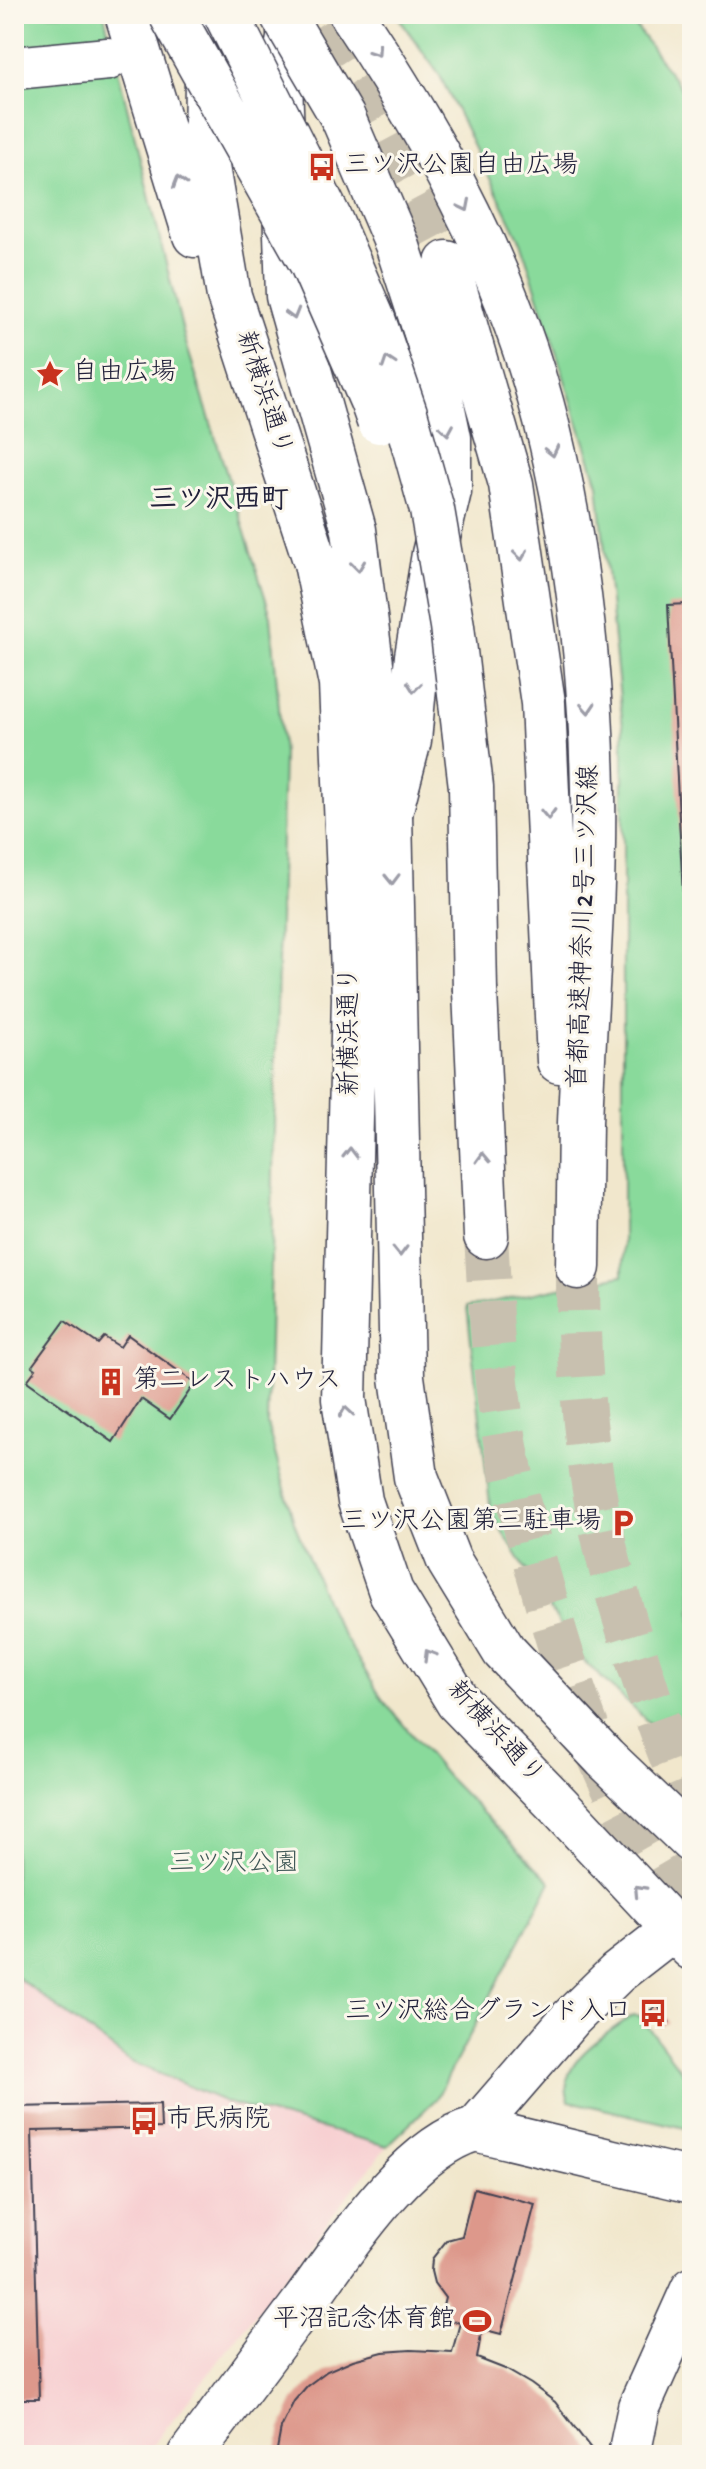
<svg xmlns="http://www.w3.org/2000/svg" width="706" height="2469" font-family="'Gochi Hand','Klee One',sans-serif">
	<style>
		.built { fill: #f7cfd1 }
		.green { fill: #89da9b; stroke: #567e6b; stroke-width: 2 }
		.building { fill: #dd988b }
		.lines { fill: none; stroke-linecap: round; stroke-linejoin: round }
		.highway-tunnel { stroke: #c8c0af; stroke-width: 44; stroke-dasharray: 44 22; stroke-linecap: butt }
		.street-casing { stroke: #414051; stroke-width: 45 }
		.secondary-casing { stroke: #414051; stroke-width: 47 }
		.primary-casing { stroke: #414051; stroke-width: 47 }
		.highway-casing { stroke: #414051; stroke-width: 47 }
		.street { stroke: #fff; stroke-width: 42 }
		.secondary { stroke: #fff; stroke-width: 44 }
		.primary { stroke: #fff; stroke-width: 44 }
		.highway { stroke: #fff; stroke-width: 44 }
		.highway-bridge-casing { stroke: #414051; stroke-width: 47; stroke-linecap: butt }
		.highway-bridge { stroke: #fff; stroke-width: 44 }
		.oneway { stroke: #9c9ca7 }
		.labels { text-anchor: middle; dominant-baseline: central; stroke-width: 6; stroke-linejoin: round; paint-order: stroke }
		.poi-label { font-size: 26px; fill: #22223b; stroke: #fbf7ec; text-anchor: start }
		.street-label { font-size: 26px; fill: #22223b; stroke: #fbf7ec }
		.park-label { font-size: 26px; fill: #415958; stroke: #fbf7ec }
		.neighbourhood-label { font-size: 28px; font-weight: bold; fill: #22223b; stroke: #fbf7ec }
	</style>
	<rect width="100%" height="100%" fill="#fbf7ec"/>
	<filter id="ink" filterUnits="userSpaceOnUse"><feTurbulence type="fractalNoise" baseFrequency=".0125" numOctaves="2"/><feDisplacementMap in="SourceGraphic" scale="16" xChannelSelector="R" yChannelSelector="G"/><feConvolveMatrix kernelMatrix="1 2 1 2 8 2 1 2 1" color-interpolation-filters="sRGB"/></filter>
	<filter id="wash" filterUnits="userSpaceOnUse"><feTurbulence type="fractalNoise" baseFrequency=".006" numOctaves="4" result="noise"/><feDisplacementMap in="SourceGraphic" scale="32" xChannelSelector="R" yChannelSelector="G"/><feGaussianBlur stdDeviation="1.8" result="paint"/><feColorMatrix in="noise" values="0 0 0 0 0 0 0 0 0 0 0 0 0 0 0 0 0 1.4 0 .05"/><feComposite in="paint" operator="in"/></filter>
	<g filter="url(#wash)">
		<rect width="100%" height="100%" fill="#f1e7cc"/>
		<path class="built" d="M14,1975L129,2061L228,2103L387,2146L145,2455H14Z"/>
		<path class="green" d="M14,14H104L185,340L271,616L283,754L267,1424L294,1522L332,1616L382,1699L446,1776L551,1882L436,2099L387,2146L228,2103L129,2061L14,1975Z
			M396,14H610L637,28L692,104V1764L580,1657L491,1513L467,1307L623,1275V728L598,484L521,242L440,76Z
			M633,2015L640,2016L692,2085V2128L689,2129L569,2101C554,2063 607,2034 633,2015Z"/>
		<g id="blocks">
			<path class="building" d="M687,604L692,629V914H684L668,605Z
				M692,932V959L682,954Z
				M65,1321L98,1344L104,1337L120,1347L128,1335L195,1383L170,1419L141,1399L113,1442L27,1381L36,1369L32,1366Z
				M657,2005L669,2022L661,2027L650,2011Z
				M160,2104L161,2128L32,2131L39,2399H15L14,2107Z
				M474,2188L535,2204L501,2334L482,2329L477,2358L505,2369L531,2384L555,2402L592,2450L593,2455H276L281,2428L294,2401L307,2386L327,2371L353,2360L383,2352L411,2350L452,2352L460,2323L440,2318L445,2298L434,2283L431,2271L432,2259L447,2240L462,2236Z"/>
		</g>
	</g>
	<g filter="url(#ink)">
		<use href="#blocks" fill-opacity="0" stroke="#414051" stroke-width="2"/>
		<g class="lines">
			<path class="highway-tunnel" d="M314,29L361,102L447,263
				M486,1236C490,1306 494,1377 506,1447C514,1490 527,1534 539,1576C554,1629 569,1681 589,1732C616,1800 652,1863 692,1924
				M578,1267C578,1354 583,1442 601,1527C611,1575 625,1622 640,1668C655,1715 671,1761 692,1805"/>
			<defs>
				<path id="street" d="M14,68L108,59
					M475,2129L571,2018L617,1973L675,1928
					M629,2455L639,2407L692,2289"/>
				<path id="secondary" d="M190,2455C228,2405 265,2354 303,2304C344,2248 407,2148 475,2129L692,2181"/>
				<path id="primary" d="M127,14L195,235
					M213,14L207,75L206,161L229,296L316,563L341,684L354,997L344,1399L360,1501L391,1592L458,1702L559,1806L692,1948
					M282,135L280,83L289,39V14
					M285,203L288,296L354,530L390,813L402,1377L416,1477L449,1561L504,1651L605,1758L692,1841"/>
				<path id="highway" d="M351,14C412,105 467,199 507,301C566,447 590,632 593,789C595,900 584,1011 580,1123C579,1171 579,1219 578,1267
					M343,118L397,244L429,342L449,438V491L434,554L417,656L409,740L390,813
					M447,263L511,484L543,703L559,1061
					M475,991L486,1236"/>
			</defs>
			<use href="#street" class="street-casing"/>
			<use href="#secondary" class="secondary-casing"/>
			<use href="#primary" class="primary-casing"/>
			<use href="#highway" class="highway-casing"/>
			<use href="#street" class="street"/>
			<use href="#secondary" class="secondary"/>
			<use href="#primary" class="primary"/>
			<use href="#highway" class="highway"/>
			<defs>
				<path id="highway-bridge" d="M171,14L312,264L372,401L379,421
					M226,14L330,220L374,322L405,413L432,510L452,626L471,787L475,991
					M282,14L343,118"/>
			</defs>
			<use href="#highway-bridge" class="highway-bridge-casing"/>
			<use href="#highway-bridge" class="highway-bridge"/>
		</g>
		<defs><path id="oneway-chevron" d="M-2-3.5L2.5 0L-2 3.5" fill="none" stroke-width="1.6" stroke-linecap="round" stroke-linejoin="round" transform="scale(2)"/></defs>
		<g class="oneway">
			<use href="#oneway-chevron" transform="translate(376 51) rotate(56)"/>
			<use href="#oneway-chevron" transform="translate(179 182) rotate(-107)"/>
			<use href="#oneway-chevron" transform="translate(465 206) rotate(63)"/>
			<use href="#oneway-chevron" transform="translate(293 314) rotate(74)"/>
			<use href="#oneway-chevron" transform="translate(388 362) rotate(-109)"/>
			<use href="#oneway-chevron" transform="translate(447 430) rotate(81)"/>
			<use href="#oneway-chevron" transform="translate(552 451) rotate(77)"/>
			<use href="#oneway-chevron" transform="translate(521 555) rotate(82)"/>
			<use href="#oneway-chevron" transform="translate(358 566) rotate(83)"/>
			<use href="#oneway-chevron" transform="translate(414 687) rotate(96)"/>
			<use href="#oneway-chevron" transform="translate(588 708) rotate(86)"/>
			<use href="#oneway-chevron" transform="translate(548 814) rotate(88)"/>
			<use href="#oneway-chevron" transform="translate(392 879) rotate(89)"/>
			<use href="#oneway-chevron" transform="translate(350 1153) rotate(-89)"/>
			<use href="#oneway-chevron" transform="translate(483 1158) rotate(-92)"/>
			<use href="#oneway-chevron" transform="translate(400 1251) rotate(89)"/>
			<use href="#oneway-chevron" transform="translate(346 1412) rotate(-99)"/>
			<use href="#oneway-chevron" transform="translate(429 1655) rotate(-121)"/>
			<use href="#oneway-chevron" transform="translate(639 1890) rotate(-133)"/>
		</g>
	</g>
	<defs>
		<symbol id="bus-bare" viewBox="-9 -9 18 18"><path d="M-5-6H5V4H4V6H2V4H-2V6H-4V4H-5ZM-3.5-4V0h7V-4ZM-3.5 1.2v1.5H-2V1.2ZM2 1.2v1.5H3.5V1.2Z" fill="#c8321e" stroke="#fbf7ec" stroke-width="2.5" paint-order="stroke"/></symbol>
		<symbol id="sight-bare" viewBox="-9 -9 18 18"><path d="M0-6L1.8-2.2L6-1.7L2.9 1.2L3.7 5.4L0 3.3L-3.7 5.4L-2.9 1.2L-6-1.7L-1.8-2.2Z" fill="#c8321e" stroke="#fbf7ec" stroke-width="2.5" paint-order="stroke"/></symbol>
		<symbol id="building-bare" viewBox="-9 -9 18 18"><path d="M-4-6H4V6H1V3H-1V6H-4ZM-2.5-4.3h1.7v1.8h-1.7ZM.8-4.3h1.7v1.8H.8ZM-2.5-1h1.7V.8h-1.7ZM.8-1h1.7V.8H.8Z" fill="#c8321e" stroke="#fbf7ec" stroke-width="2.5" paint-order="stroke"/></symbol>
		<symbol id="parking-bare" viewBox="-9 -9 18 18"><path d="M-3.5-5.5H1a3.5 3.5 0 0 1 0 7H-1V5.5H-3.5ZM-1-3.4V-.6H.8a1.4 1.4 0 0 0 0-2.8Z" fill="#c8321e" stroke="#fbf7ec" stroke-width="2.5" paint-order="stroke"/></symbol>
		<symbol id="stadium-bare" viewBox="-9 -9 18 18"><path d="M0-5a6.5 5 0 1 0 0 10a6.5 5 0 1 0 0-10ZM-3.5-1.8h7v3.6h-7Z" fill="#c8321e" stroke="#fbf7ec" stroke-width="2.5" paint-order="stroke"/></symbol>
	</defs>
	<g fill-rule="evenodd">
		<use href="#bus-bare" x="302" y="147" width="40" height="40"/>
		<use href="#sight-bare" x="30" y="354" width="40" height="40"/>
		<use href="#building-bare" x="91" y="1362" width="40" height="40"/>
		<use href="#parking-bare" x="603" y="1503" width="40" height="40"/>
		<use href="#bus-bare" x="633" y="1993" width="40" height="40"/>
		<use href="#bus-bare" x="124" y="2101" width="40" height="40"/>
		<use href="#stadium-bare" x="457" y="2301" width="40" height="40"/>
	</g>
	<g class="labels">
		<g class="poi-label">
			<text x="344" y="167">三ツ沢公園自由広場</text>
			<text x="72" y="374">自由広場</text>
			<text x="133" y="1382">第二レストハウス</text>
			<text x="601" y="1523" text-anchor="end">三ツ沢公園第三駐車場</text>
			<text x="631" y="2013" text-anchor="end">三ツ沢総合グランド入口</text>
			<text x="166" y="2121">市民病院</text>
			<text x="455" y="2321" text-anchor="end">平沼記念体育館</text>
		</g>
		<g class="street-label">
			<text transform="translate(262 394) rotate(72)">新横浜通り</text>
			<text transform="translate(586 927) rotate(-88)">首都高速神奈川2号三ツ沢線</text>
			<text transform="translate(351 1031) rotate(-90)">新横浜通り</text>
			<text transform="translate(494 1734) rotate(48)">新横浜通り</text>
		</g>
		<g class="park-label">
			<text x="234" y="1865">三ツ沢公園</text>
		</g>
		<g class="neighbourhood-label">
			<text x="219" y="501">三ツ沢西町</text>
		</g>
	</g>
	<rect width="706" height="2469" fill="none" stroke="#fbf7ec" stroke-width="48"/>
</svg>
